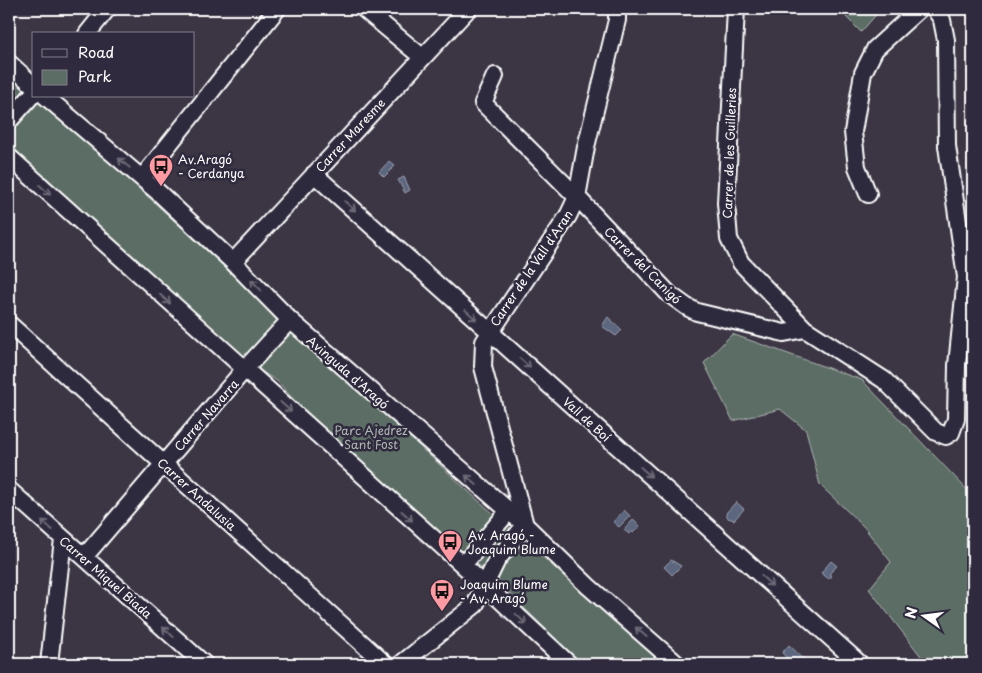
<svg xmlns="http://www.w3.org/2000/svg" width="982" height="673" font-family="'Playpen Sans',sans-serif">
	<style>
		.green { fill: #5c6d65; stroke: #aeb6b2 }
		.water { fill: #5b667e; stroke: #9da3b2 }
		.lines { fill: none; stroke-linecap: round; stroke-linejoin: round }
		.minor-casing { stroke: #fff; stroke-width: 20 }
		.minor { stroke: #2f2a3d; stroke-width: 16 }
		.oneway { stroke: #6d6a77 }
		.labels { text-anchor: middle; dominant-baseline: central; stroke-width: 5; stroke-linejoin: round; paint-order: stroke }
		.street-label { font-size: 12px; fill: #fff; stroke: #2f2a3d }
		.poi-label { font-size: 12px; fill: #fff; stroke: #2f2a3d; text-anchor: start }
		.park-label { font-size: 12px; fill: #aeb6b2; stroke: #2f2a3d }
	</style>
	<rect width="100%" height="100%" fill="#3c3544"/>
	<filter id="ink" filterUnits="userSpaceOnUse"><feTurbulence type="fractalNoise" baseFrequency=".02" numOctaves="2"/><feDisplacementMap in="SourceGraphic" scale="10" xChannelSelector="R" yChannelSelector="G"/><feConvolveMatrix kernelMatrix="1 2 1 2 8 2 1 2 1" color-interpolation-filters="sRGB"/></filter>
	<g filter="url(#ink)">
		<path class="green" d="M838,9H881L861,32Z
			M9,69L479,501L664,664H581L496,580L323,432L277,381L243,360L9,152Z
			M732,334L862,380L973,496V664H927L869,589L891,562L864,527L820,485L806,430L780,409L733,421L704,363Z"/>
		<path class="water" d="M389,161L395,166L384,177L379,172Z
			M404,177L410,190L405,193L398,180Z
			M608,317L622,330L616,336L602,326Z
			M736,502L744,509L734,520L728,518L726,513Z
			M624,510L630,516L619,527L613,522Z
			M633,520L640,526L633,533L631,531L629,534L624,530Z
			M671,560L681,566L672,575L664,567Z
			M831,561L837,566L829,574L832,576L829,579L821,573Z
			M789,645L805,660L804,664H793L782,653Z"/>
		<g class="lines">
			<defs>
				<path id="minor" d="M364,9L422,57
					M736,9L726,203L729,239L741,263L805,329
					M87,34L107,9
					M9,63L34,86
					M495,76L483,103L577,197L669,294L687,307L697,312L784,333L805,329L884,380L936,432L946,436L951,433L956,419L957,365L966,277L947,146L946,40L942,20L935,9
					M45,96L158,192L233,262L290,320L525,525L588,586L677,664
					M9,121L34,93
					M9,157L463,565L569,664
					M314,174L860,664
					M142,178L277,9
					M868,194L857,167L853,132L863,73L875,49L919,9
					M233,262L468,9
					M9,324L385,664
					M9,490L204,664
					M525,525L483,367L484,342L568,216L577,197L586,147L617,20V9
					M84,557L244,370L290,320
					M463,565L508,512
					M49,664L63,539
					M401,664L475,605L497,560L525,525"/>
			</defs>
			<use href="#minor" class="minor-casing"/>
			<use href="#minor" class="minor"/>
		</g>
		<defs><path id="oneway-shaft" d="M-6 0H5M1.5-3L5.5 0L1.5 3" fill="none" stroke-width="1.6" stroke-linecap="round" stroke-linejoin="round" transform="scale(1.25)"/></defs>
		<g class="oneway">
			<use href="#oneway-shaft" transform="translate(124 163) rotate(-140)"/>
			<use href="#oneway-shaft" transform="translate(45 190) rotate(42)"/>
			<use href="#oneway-shaft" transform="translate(350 206) rotate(42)"/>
			<use href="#oneway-shaft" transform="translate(256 285) rotate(-134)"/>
			<use href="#oneway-shaft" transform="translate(165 299) rotate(42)"/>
			<use href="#oneway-shaft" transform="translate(471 315) rotate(41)"/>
			<use href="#oneway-shaft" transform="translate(525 363) rotate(42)"/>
			<use href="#oneway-shaft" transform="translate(286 407) rotate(42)"/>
			<use href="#oneway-shaft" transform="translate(646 472) rotate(42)"/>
			<use href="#oneway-shaft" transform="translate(471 480) rotate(-139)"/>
			<use href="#oneway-shaft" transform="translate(407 516) rotate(42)"/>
			<use href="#oneway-shaft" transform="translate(47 525) rotate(-138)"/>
			<use href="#oneway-shaft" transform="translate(767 581) rotate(42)"/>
			<use href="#oneway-shaft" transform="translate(521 619) rotate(43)"/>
			<use href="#oneway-shaft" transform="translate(168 632) rotate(-138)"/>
			<use href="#oneway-shaft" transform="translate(641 632) rotate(-139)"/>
		</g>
	</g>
	<defs>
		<symbol id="bus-pin" viewBox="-11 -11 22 30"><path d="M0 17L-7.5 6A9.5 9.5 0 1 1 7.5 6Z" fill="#ff9aa2" stroke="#2f2a3d"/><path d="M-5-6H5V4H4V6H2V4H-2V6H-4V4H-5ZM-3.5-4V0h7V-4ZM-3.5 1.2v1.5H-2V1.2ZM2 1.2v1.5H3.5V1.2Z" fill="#111"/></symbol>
	</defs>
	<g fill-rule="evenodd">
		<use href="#bus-pin" x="147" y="152" width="28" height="38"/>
		<use href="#bus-pin" x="436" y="528" width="28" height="38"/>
		<use href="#bus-pin" x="428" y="577" width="28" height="38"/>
	</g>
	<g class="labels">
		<g class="street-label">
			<text transform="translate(350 135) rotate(-47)">Carrer Maresme</text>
			<text transform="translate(729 153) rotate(-88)">Carrer de les Guilleries</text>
			<text transform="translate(643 265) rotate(45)">Carrer del Canigó</text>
			<text transform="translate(531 268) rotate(-56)">Carrer de la Vall d'Aran</text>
			<text transform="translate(348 372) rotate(41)">Avinguda d'Aragó</text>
			<text transform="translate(206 415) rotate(-49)">Carrer Navarra</text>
			<text transform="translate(587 419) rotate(42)">Vall de Boí</text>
			<text transform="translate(197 494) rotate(42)">Carrer Andalusia</text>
			<text transform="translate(106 577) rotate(41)">Carrer Miquel Biada</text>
		</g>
		<g class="poi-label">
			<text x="178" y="159">Av.Aragó<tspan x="178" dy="14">- Cerdanya</tspan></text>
			<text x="468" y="535">Av. Aragó -<tspan x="468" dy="14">Joaquim Blume</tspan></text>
			<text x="460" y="584">Joaquim Blume<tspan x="460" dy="14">- Av. Aragó</tspan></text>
		</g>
		<g class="park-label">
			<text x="371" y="430">Parc Ajedrez<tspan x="371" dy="14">Sant Fost</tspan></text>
		</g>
	</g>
	<rect width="982" height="673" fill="none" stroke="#2f2a3d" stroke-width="30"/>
	<rect x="15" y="15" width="952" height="643" fill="none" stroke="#fff" stroke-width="2" filter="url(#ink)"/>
	<rect x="32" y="32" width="162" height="65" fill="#2f2a3d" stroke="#827f8b"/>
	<rect x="42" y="49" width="25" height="8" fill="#2f2a3d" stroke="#827f8b"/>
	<text x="78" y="58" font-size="15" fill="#ffffff">Road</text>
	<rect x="42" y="70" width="25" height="15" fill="#5c6d65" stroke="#827f8b"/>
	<text x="78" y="82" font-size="15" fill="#ffffff">Park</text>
	<g transform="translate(924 616) rotate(284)" stroke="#2f2a3d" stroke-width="4" paint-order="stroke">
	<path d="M0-4L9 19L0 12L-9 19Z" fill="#ffffff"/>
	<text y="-8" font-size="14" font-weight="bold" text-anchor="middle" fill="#ffffff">N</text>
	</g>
</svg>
